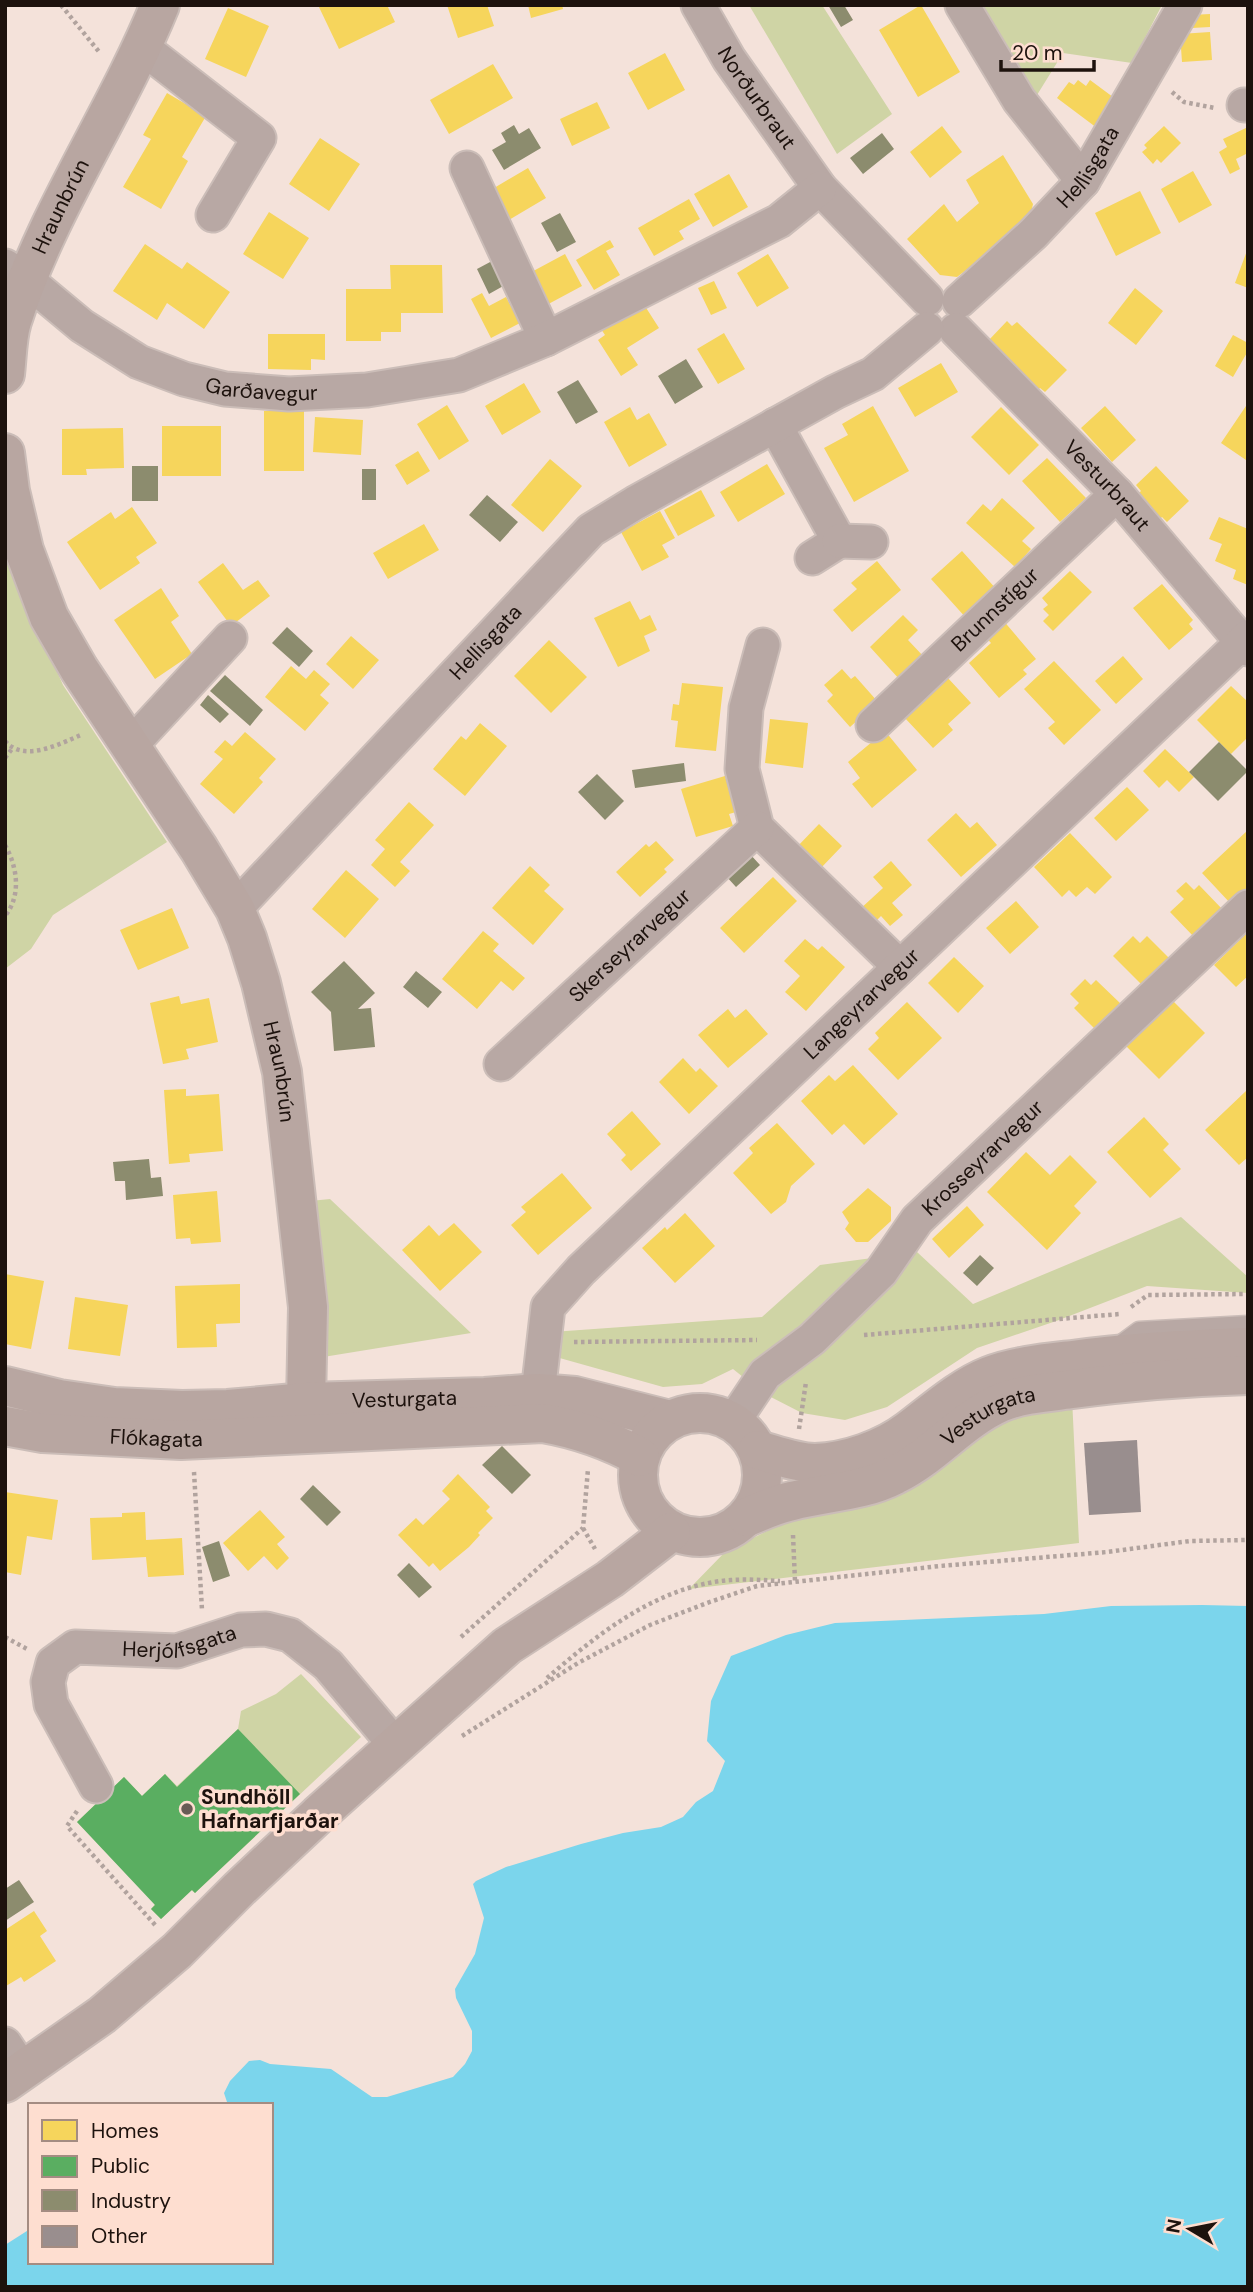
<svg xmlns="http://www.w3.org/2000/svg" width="1253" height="2292" font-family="'DM Sans',sans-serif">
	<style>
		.green { fill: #cfd4a5 }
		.water { fill: #7bd5ec }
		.homes { fill: #f6d55c }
		.public { fill: #5aae61 }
		.industry { fill: #8c8c6e }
		.building { fill: #998e8e }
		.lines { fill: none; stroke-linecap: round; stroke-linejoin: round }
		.lane-casing { stroke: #cbbdb8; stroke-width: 19 }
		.street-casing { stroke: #cbbdb8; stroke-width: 37 }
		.secondary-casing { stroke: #cbbdb8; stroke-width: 42 }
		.path { stroke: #b1a39e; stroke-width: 4.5; stroke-dasharray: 3.5 3.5; stroke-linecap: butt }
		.lane { stroke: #b8a8a4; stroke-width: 16 }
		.street { stroke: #b8a8a4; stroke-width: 33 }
		.secondary { stroke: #b8a6a1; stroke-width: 38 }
		.poi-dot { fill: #685b55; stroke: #feded0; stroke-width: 2.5 }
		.labels { text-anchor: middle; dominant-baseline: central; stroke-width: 7; stroke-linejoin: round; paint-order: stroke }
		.street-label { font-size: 21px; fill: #1d120d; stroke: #feded0 }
		.poi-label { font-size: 21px; font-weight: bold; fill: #1d120d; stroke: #feded0; text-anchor: start }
	</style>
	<rect width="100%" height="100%" fill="#f4e2da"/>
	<path class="green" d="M749,5H822L892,114L837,154Z
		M978,5H1162L1132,63L1063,53L1037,95Z
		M5,531L36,624L63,685L167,842L53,915L31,949L5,969Z
		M330,1199L471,1333L317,1358L310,1201Z
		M1181,1217L1248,1277V1293L1147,1286L1059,1320L977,1348L887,1407L845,1420L802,1413L763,1393L733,1369L702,1384L663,1387L556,1357L552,1332L762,1317L820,1265L917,1252L973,1304Z
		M1072,1398L1079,1543L689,1589L725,1552L775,1527L844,1504L1024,1408Z
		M301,1674L361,1737L195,1893L191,1890L161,1919L151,1909L155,1904L77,1822L124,1777L142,1796L165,1774L177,1786L238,1729L241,1711L276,1694Z"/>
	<path class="water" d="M1202,1605L1248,1606V2287H5V2245L30,2229V2262H271V2105H228L224,2093L230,2081L249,2061L260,2060L270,2064L331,2069L372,2097H387L453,2077L465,2064L472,2051V2031L456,1998L455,1989L475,1954L484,1918L473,1884L476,1881L506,1867L581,1844L623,1833L661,1827L683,1817L696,1802L713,1791L725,1761L707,1741L711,1701L731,1656L786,1635L835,1623L1044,1614L1111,1606Z"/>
	<path class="homes" d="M318,5H387L395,22L339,49Z
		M447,5H487L494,26L458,38Z
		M528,5H562L563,9L531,18Z
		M921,5L960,72L918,97L879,30Z
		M228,8L269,26L246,77L205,59Z
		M1210,14V27L1192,28L1191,15Z
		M1210,32L1212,60L1182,62L1180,34Z
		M665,53L685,90L648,110L628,73Z
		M493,64L513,98L449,134L430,100Z
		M1078,80L1086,86L1090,80L1117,100L1097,128L1057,98L1069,82L1074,85Z
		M167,93L206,116L182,157L188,161L161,209L123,187L151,139L143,135Z
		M597,102L610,128L572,146L560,119Z
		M942,126L962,152L930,178L910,152Z
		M1164,126L1181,143L1161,163L1157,159L1153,164L1142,152L1147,148L1144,145Z
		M1248,127V153L1236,159L1240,169L1230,174L1219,152L1227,147L1223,139Z
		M320,138L360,164L329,211L289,184Z
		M1003,155L1033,204L1029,222L957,277L940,275L907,239L944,204L957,222L979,203L966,180Z
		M528,168L546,198L507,221L489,191Z
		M1193,171L1212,205L1179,223L1161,189Z
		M729,174L748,207L713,227L694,194Z
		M1140,191L1161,233L1116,256L1095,213Z
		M689,199L700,219L679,231L684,239L654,256L638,228Z
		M269,212L309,238L283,279L243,254Z
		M610,240L614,247L606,251L620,275L594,290L576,260Z
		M145,244L182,269L187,262L230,292L204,329L167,303L157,320L113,291Z
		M1248,248V288L1235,283Z
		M565,254L582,286L541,308L524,276Z
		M768,254L789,288L757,307L737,273Z
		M390,265H442L443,313H401V332H381V341H346V289H391Z
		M714,281L727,308L711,315L698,288Z
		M1135,288L1163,311L1136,345L1108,323Z
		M482,293L489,306L506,297L520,323L491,338L471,299Z
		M643,303L659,328L627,348L638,365L621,376L598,340L605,335L601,329Z
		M1007,321L1012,326L1017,322L1067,370L1045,392L1040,388L1033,395L988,341Z
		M724,333L745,369L718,384L697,349Z
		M268,334H325V360L311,359V370L268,369Z
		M1233,335L1248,343V351L1233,377L1215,366Z
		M941,363L958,392L915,417L898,388Z
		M524,383L541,412L502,435L485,406Z
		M1248,403V457L1246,460L1221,443Z
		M447,405L469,441L439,460L417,424Z
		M873,406L909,471L854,502L824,448L848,435L842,424Z
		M1105,406L1136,440L1112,462L1081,428Z
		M630,407L637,420L649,413L667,445L629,467L604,422Z
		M1001,407L1039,445L1009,475L971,437Z
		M264,411H304V471H264Z
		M315,417L363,420L361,455L313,452Z
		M162,426H221V476H162Z
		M123,428L124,468L86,469L87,475H62V429Z
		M418,451L430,471L407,485L395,465Z
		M1047,458L1086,498L1060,522L1022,481Z
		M550,459L582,486L543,532L511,505Z
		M767,464L785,494L738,522L720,492Z
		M1156,466L1189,501L1167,522L1162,517L1155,524L1132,500L1141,491L1136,485Z
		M701,490L715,516L678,536L664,510Z
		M1002,498L1035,528L1022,541L1031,549L1015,567L966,523L983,504L991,511Z
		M132,507L157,543L136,557L140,563L100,590L67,542L111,512L115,519Z
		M660,511L675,538L662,545L669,557L642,571L621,532Z
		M1219,517L1248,529V585L1233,579L1236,570L1215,561L1222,544L1209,539Z
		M424,524L439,550L388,579L373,553Z
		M962,551L998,591L967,619L931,579Z
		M877,561L901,590L852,632L833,610L857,589L851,583Z
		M223,563L243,590L258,580L270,596L231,626L198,582Z
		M1070,571L1092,592L1053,631L1043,621L1049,615L1043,609L1048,605L1042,598Z
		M1162,584L1193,620L1189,624L1193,629L1169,650L1133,608Z
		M161,588L179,616L171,622L192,654L155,679L114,620Z
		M630,601L640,620L650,615L657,630L644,636L650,651L618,667L594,618Z
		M903,615L918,630L908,640L924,657L900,680L870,647Z
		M1002,619L1036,659L1023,670L1027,674L999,698L969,663L991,643L984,635Z
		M351,636L379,660L353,689L326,664Z
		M549,640L587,677L551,713L514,676Z
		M1123,656L1143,679L1116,704L1095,681Z
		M1054,661L1101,710L1064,745L1048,728L1055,722L1024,689Z
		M291,666L306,679L314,670L330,684L320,695L329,703L305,731L265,697Z
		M842,669L851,679L855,676L878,702L850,727L827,701L833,695L824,685Z
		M947,677L971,703L948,724L953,730L933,748L904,717Z
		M682,683L723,687L716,751L675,747L678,721L671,720L673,704L679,705Z
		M1231,686L1248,702V737L1231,754L1197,720Z
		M770,719L808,723L803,768L765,763Z
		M480,723L507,746L465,796L433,769L461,736L466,740Z
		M885,731L917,770L872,808L852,784L860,778L848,762Z
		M245,732L276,759L259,778L263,782L234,814L200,784L223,759L214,752L225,740L232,746Z
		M1165,749L1194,777L1179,792L1167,780L1159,788L1143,771Z
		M725,776L736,812L729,814L733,826L696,837L681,789Z
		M1127,787L1149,810L1116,841L1094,818Z
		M409,802L434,825L400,862L410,871L395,887L371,865L385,849L375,840Z
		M956,813L970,828L977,822L997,845L961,877L927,840Z
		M819,824L842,846L819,870L796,848Z
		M1248,830V888L1231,904L1202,873Z
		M1070,833L1112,877L1095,894L1087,887L1076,897L1069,890L1062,897L1034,867Z
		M656,841L674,860L664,869L667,872L640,897L616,872L646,844L649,847Z
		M891,861L912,885L892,903L903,915L890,926L881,916L872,925L859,910L883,888L873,877Z
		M530,866L550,885L544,891L564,909L533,945L492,908Z
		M346,870L379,899L345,938L312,909Z
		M773,877L797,901L744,953L720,928Z
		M1186,882L1194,890L1199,885L1224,911L1195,938L1170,912L1184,899L1176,891Z
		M1016,901L1039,927L1010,954L986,928Z
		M172,908L189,948L138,970L120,930Z
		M483,931L499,944L493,951L525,978L513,991L501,981L477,1009L442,979Z
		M1248,932V976L1236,987L1214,965Z
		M1133,936L1140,943L1147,936L1172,961L1145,988L1113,956Z
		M805,939L818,950L822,946L845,967L806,1011L785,992L800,976L784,961Z
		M954,957L984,986L958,1013L928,983Z
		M1085,979L1091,985L1096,980L1121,1004L1096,1030L1074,1008L1079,1003L1070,994Z
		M179,996L181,1004L209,998L218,1042L186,1049L189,1059L163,1064L150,1003Z
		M1171,999L1205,1033L1159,1079L1125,1045Z
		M907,1002L942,1038L898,1080L868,1049L879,1038L875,1033Z
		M728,1009L735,1018L746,1009L768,1034L728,1068L698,1035Z
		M683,1058L696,1072L700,1068L718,1086L689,1114L659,1082Z
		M853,1065L898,1114L864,1145L844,1124L832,1135L801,1101L829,1075L835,1081Z
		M186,1089V1096L219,1094L223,1151L189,1154L190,1162L169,1164L164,1090Z
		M1246,1091L1248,1093V1157L1239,1165L1205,1130Z
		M632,1111L661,1144L631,1171L621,1160L626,1155L607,1134Z
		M1144,1117L1169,1144L1163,1150L1181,1169L1150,1198L1107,1152Z
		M777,1123L815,1164L791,1186L786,1202L771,1214L733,1173L753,1153L749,1148Z
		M1026,1152L1050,1175L1070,1155L1097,1182L1074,1206L1081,1213L1047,1250L987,1192Z
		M562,1173L592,1208L538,1255L511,1225L526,1212L521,1207Z
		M868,1188L891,1207V1221L868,1242H856L845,1229L849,1223L842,1212Z
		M217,1191L221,1242L191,1244L190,1238L176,1239L173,1195Z
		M967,1206L984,1225L949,1258L932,1239Z
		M685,1213L715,1246L675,1283L642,1248L665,1227L667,1230Z
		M454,1223L482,1252L440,1291L402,1250L429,1225L439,1236Z
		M5,1274L44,1281L31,1349L5,1344Z
		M240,1284V1323L216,1324L217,1347L177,1348L175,1286Z
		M75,1297L128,1305L120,1356L68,1349Z
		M458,1474L490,1507L486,1511L493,1518L478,1533L480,1535L469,1547L440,1571L433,1563L429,1567L398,1535L416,1518L423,1525L450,1499L442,1491Z
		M5,1492L58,1500L52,1540L27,1536L21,1575L5,1572Z
		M260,1510L285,1537L277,1544L289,1558L277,1570L264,1556L248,1571L223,1543Z
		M145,1512L146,1540L182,1538L184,1575L148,1577L146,1557L92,1560L90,1518L122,1517V1513Z
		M34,1911L47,1931L40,1936L56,1961L24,1982L21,1977L6,1986L5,1930Z"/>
	<path class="public" d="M238,1729L300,1794L195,1893L192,1890L161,1919L151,1909L155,1905L77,1822L124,1777L142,1796L165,1774L177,1787Z"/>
	<path class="industry" d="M828,5H844L853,20L841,27Z
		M514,125L519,134L529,128L541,148L504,170L492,150L506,142L501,133Z
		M882,133L894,149L863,174L850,158Z
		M560,213L576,242L557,252L541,223Z
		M492,261L505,285L489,294L477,269Z
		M686,359L703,387L675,404L658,376Z
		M578,380L598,412L576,424L557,392Z
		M132,466H158V501H132Z
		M362,469H376V500H362Z
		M487,495L518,522L500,542L469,515Z
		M287,627L313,651L299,667L272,643Z
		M225,675L263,710L250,726L210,691Z
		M208,695L229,714L220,723L200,705Z
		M1219,742L1248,771L1218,801L1189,772Z
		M684,763L686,781L635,788L632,770Z
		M597,774L624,801L605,820L578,792Z
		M749,853L760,865L736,887L726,876Z
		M344,961L375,993L358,1009L371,1008L375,1047L334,1051L331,1012L311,992Z
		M416,971L442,992L428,1008L403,987Z
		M149,1159L151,1178L161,1177L163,1196L126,1200L125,1181H115L113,1162Z
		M980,1255L994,1268L977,1286L963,1273Z
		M502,1446L531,1475L512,1494L482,1465Z
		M313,1485L341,1512L327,1526L300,1499Z
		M219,1541L230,1576L213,1582L202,1547Z
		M409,1563L432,1587L419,1598L397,1575Z
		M19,1880L34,1902L5,1921V1889Z"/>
	<path class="building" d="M1137,1440L1141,1512L1089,1515L1084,1443Z"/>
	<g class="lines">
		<defs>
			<path id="lane" d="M1116,1347L1139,1330L1248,1324"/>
			<g id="street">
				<path id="s1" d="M698,5L729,59L820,188L927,299"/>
				<path d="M962,5L1019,100L1083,181"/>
				<path d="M143,48L259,138L213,215"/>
				<path d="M1244,105H1248"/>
				<path d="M467,168L546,339"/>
				<path id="s2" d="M5,266L28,281L82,326L139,362L184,379L225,389L289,394L367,390L459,375L546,339L779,221L820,188"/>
				<path id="s3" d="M959,301L1033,234L1083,181L1185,5"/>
				<path id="s4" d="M956,330L1117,494L1248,649"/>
				<path d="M775,425L839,541L812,558"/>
				<path d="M839,541L871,542"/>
				<path d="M763,645L746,708L742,769L757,828L900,967"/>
				<path id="s5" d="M873,725L1117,494"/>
				<path d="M131,745L230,638"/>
				<path id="s6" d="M235,909L591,530L635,503L835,392L873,374L927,329"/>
				<path id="s7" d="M501,1064L757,828"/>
				<path id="s8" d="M538,1393L548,1307L581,1270L1248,637"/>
				<path id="s9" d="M733,1422L765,1374L812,1339L881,1272L917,1220L1248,907"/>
				<path id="s10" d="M96,1786L51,1704L48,1682L53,1663L75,1647L177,1651L241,1630L266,1629L290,1635L328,1665L396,1746"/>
				<path d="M5,2044L23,2071"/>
			</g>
			<g id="secondary">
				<path id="s11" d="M5,374C7,357 7,337 12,321C48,209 116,113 160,5"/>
				<path id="s12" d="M5,453L10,491L24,550L49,617L79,669L199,849L235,909L247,938L261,983L282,1072L308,1307L306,1402L308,1433"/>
				<path id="s13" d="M5,1386L59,1399L114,1407L182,1410L228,1409L306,1402L485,1397L538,1393L575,1396L670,1420"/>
				<circle cx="700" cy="1475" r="62"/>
				<path id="s14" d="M5,1426L43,1433L181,1440L543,1423C578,1429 609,1440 640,1457"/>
				<path d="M758,1450C776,1455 796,1463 815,1463C847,1462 884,1449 909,1430C933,1412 961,1387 989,1376C1014,1366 1046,1363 1072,1360C1131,1352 1189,1349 1248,1347"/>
				<path id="s15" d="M747,1517C762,1511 777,1504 792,1501C827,1492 862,1492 895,1475C934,1456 960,1421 1000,1403C1021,1394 1050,1392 1073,1389C1131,1381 1189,1377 1248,1375"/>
				<path d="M5,2083L102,2015L177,1951L239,1889L318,1815L507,1646L610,1579L671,1532"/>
			</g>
		</defs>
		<use href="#lane" class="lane-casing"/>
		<use href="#street" class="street-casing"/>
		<use href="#secondary" class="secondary-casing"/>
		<path class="path" d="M61,5L100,53
			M1172,92L1184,102L1215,108
			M5,741C24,763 59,744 81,735
			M5,758L12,749
			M5,845C17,866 22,895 5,916
			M1131,1307L1148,1295L1248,1294
			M864,1335L1120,1314
			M574,1342L757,1340
			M799,1429L806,1382
			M194,1472L202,1610
			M583,1528L595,1549
			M793,1535L795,1581
			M5,1637L27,1649
			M461,1637L583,1528L588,1469
			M547,1678C599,1633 659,1585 731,1580C747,1579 764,1580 780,1581
			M462,1736L578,1663L650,1625L707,1603L757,1586L940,1566L1107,1552L1190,1541L1248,1540
			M77,1811L67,1826L156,1926"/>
		<use href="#lane" class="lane"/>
		<use href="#street" class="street"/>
		<use href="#secondary" class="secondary"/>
	</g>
	<circle class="poi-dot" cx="187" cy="1809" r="7"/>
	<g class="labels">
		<g class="street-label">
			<text stroke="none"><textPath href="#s1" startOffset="110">Norðurbraut</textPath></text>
			<text stroke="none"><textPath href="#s3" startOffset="187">Hellisgata</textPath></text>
			<text stroke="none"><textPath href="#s11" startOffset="178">Hraunbrún</textPath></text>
			<text stroke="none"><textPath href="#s2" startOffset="292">Garðavegur</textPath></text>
			<text stroke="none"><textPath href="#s4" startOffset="217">Vesturbraut</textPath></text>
			<text stroke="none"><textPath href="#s5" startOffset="168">Brunnstígur</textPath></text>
			<text stroke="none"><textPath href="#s6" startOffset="366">Hellisgata</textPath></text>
			<text stroke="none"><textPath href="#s7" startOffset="175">Skerseyrarvegur</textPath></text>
			<text stroke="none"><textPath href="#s8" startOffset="523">Langeyrarvegur</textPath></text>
			<text stroke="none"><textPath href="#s12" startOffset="686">Hraunbrún</textPath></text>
			<text stroke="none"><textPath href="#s9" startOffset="366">Krosseyrarvegur</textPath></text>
			<text stroke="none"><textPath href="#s13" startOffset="402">Vesturgata</textPath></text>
			<text stroke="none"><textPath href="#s15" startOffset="266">Vesturgata</textPath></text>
			<text stroke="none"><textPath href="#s14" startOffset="152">Flókagata</textPath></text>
			<text stroke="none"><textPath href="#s10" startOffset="268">Herjólfsgata</textPath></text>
		</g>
		<g class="poi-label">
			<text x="201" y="1797">Sundhöll<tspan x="201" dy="24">Hafnarfjarðar</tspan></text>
		</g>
	</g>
	<rect width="1253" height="2292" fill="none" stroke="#1d120d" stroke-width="14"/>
	<rect x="28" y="2103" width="245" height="161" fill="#feded0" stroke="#a48c82" stroke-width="2"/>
	<rect x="42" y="2120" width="35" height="21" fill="#f6d55c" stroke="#a48c82" stroke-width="2"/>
	<text x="91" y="2138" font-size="21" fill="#1d120d">Homes</text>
	<rect x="42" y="2156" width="35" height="21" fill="#5aae61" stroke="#a48c82" stroke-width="2"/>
	<text x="91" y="2173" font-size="21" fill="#1d120d">Public</text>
	<rect x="42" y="2190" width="35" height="21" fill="#8c8c6e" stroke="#a48c82" stroke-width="2"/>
	<text x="91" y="2208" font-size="21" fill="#1d120d">Industry</text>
	<rect x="42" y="2226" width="35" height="21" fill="#998e8e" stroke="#a48c82" stroke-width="2"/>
	<text x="91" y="2243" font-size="21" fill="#1d120d">Other</text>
	<g transform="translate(1190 2229) rotate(280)" stroke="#feded0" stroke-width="5" paint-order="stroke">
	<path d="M0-5L12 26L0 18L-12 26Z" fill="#1d120d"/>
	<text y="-10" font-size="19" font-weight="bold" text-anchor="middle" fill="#1d120d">N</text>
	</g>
	<path d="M1001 60v10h93v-10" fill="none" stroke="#1d120d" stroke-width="3.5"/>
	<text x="1012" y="60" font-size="21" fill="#1d120d" stroke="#feded0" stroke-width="5" paint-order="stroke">20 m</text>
</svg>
